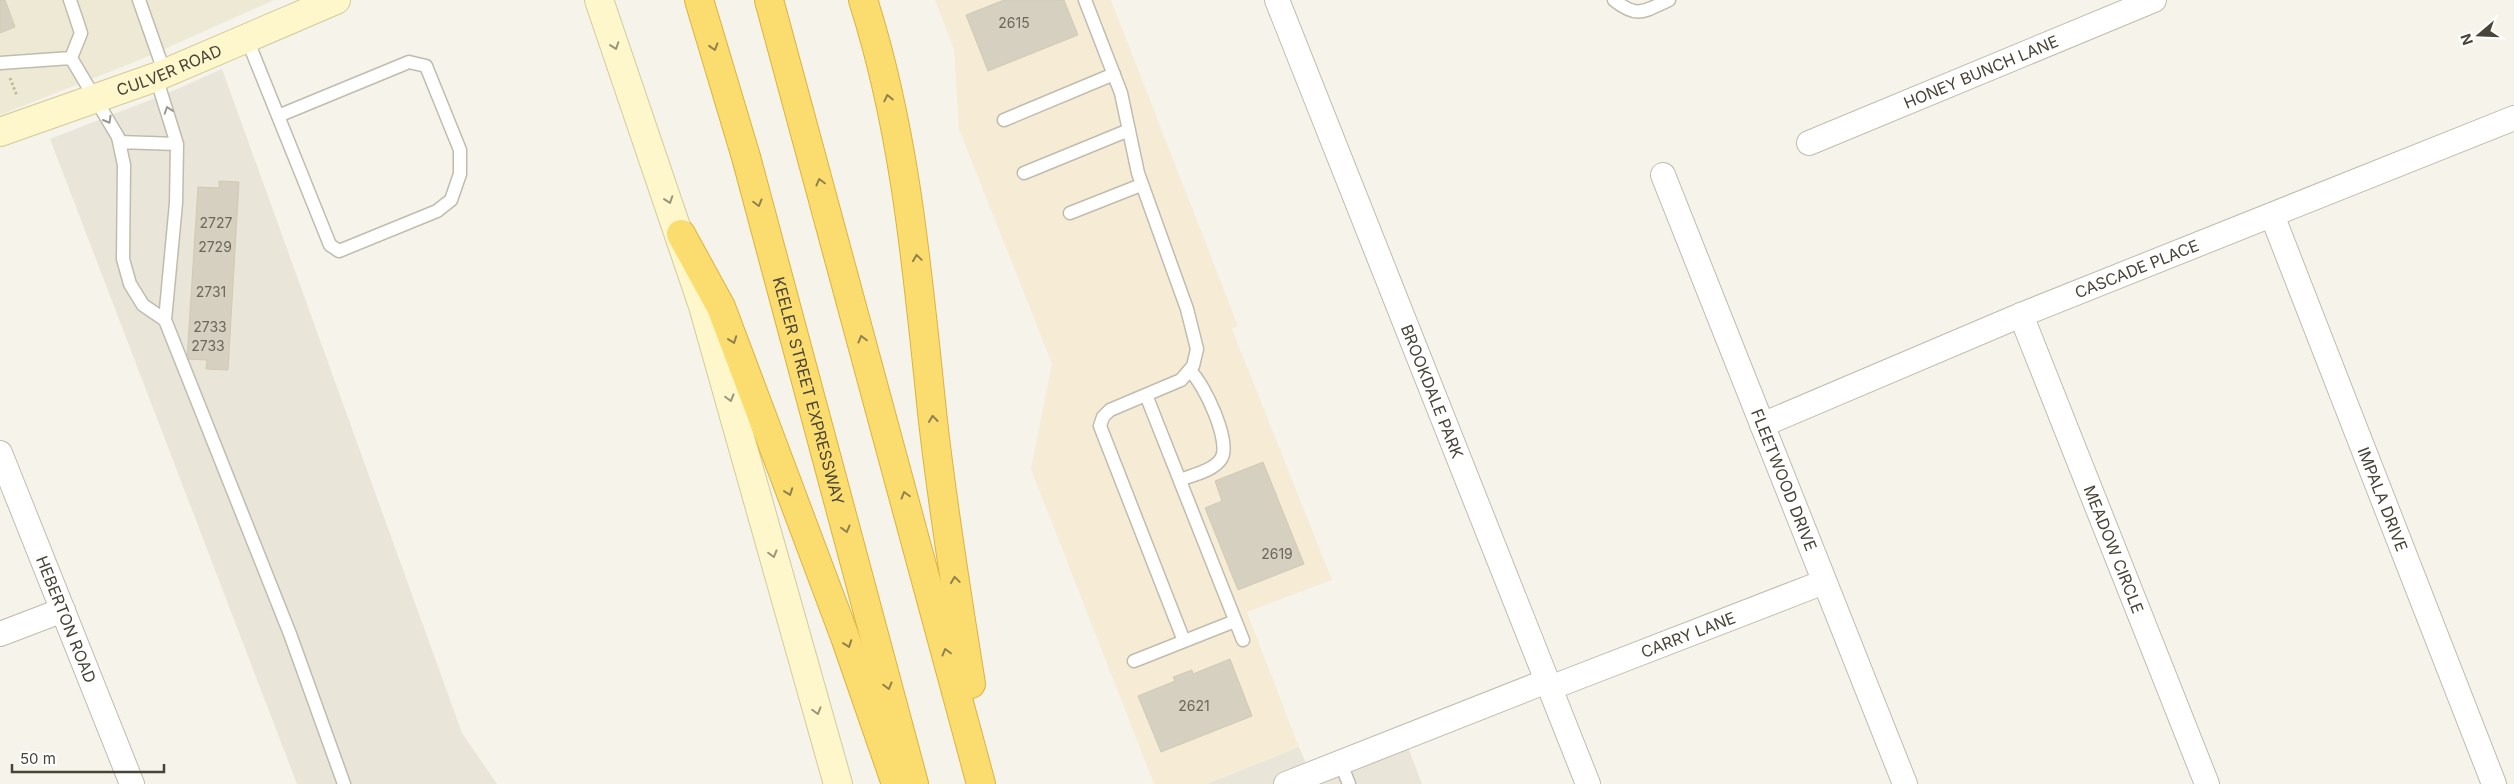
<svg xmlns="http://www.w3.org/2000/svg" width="2514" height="784" font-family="Inter,sans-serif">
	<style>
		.residential { fill: #e9e5d8 }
		.commercial { fill: #f6ecd6 }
		.education { fill: #ede9d4 }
		.building { fill: #d6d0c0; stroke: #d1c9b3 }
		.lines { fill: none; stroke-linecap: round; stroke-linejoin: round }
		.service-casing { stroke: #c0bcad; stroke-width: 15 }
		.minor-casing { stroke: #c0bcad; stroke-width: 26 }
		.secondary-casing { stroke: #d4cb9a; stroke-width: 30 }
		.motorway-casing { stroke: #dbb33e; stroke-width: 30 }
		.path { stroke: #c2b99e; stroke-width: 3; stroke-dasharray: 2.5 2.5; stroke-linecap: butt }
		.service { stroke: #fff; stroke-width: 12 }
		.minor { stroke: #fff; stroke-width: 24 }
		.secondary { stroke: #fef7cb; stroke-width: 28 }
		.motorway { stroke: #fbdc6f; stroke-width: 28 }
		.oneway { stroke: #9a957a }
		.oneway2 { stroke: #90814e }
		.oneway3 { stroke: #9b9892 }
		.labels { text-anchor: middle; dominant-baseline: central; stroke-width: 4; stroke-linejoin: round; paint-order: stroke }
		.number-label { font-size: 14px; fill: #6c675a }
		.street-label { font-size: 16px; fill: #494438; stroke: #fff }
	</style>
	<rect width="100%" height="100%" fill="#f5f3ea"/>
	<path class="residential" d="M222,69L462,733L497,784H297L50,139L168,93Z
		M1407,745L1422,784H1206L1299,747L1314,782Z"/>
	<path class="commercial" d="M935,0H1111L1238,326L1232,329L1332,580L1247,612L1299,747L1206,784H1154L1031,469L1052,364L959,129L954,49Z"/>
	<path class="education" d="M0,0H274L142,59L0,115Z"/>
	<path class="building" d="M0,0H5L15,27L0,33Z
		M1004,0H1064L1078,35L988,71L966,15Z
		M219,181L239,182L228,370L206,369L207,360L187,359L198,187L219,188Z
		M1263,462L1304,564L1238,590L1205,508L1222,501L1215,481Z
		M1230,659L1252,716L1161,752L1138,696L1175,681L1173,677L1192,670L1193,674Z"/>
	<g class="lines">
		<defs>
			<path id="service" d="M70,0L81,33L71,58
				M139,0L164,71
				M1085,0L1121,93L1138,173L1187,309L1197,349L1193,366L1181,380L1110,410L1103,417L1100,426L1184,641
				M1614,0C1638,19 1644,11 1669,0
				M247,39L330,245L339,251L437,211L451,200L460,174V150L426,66L409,62L278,116
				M71,58L118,137L124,165L123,259L130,284L143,305L165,320
				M0,63L71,58
				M156,77L177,144L176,203L165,320L290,634L344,784
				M1004,120L1114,74
				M119,142L177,144
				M1024,173L1129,130
				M1070,213L1141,185
				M1146,395L1243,640
				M1180,480C1192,475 1213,471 1221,459C1232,443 1204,383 1190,371
				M1134,661L1235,621
				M1340,761L1349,784"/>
			<g id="minor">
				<path id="s1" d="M1277,0L1588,784"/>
				<path id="s2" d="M1809,143L2154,0"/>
				<path id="s3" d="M1663,175L1905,784"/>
				<path id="s4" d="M2272,215L2494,784"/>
				<path id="s5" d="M2021,315L2207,784"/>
				<path id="s6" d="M1762,425L2021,315L2514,118"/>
				<path id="s7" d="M0,453L132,784"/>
				<path d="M0,634L63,610"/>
				<path id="s8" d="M1550,688L1824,582"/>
				<path d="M1286,784L1547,681"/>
			</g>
			<g id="secondary">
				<path d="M599,0L703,306L838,784"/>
				<path id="s9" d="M0,132L156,77L336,0"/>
			</g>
			<g id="motorway">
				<path id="s10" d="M699,0L746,157L914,784"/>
				<path d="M769,0L981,784"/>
				<path d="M863,0C907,137 918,280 933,421C943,509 957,597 971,684"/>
				<path d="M681,234L721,307L845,637L896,784"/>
			</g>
		</defs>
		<use href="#service" class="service-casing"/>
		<use href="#minor" class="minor-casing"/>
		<use href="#secondary" class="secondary-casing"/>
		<use href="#motorway" class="motorway-casing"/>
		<path class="path" d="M10,78L17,96"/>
		<use href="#service" class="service"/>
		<use href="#minor" class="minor"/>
		<use href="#secondary" class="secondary"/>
		<use href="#motorway" class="motorway"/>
	</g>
	<defs><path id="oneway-chevron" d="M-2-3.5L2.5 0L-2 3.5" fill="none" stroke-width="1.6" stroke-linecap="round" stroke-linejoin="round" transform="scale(1.25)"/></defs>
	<g class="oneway">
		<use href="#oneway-chevron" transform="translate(615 46) rotate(71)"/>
		<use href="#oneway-chevron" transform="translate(669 200) rotate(71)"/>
		<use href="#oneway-chevron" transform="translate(730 398) rotate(74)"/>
		<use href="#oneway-chevron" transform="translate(773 554) rotate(75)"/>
		<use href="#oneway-chevron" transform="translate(817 711) rotate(74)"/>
	</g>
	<g class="oneway2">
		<use href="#oneway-chevron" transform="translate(714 47) rotate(73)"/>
		<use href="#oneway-chevron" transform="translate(888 98) rotate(-102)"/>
		<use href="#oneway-chevron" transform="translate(820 182) rotate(-105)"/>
		<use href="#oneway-chevron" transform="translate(758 203) rotate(75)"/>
		<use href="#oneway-chevron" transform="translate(917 258) rotate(-98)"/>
		<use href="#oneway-chevron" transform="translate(862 339) rotate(-105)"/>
		<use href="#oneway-chevron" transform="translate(733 340) rotate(70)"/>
		<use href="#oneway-chevron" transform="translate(933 419) rotate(-96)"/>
		<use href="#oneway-chevron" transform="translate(789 492) rotate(70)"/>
		<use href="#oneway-chevron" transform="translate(905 495) rotate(-106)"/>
		<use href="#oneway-chevron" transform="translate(846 529) rotate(75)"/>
		<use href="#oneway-chevron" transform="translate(955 580) rotate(-98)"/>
		<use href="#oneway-chevron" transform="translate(848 644) rotate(70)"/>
		<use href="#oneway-chevron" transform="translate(946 652) rotate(-105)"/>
		<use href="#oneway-chevron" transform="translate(888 686) rotate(75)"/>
	</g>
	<g class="oneway3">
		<use href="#oneway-chevron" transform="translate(168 110) rotate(-109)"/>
		<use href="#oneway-chevron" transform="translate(108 120) rotate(60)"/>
	</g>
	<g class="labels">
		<g class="number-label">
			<text x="1014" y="22">2615</text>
			<text x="216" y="222">2727</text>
			<text x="215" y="246">2729</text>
			<text x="211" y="291">2731</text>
			<text x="210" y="326">2733</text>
			<text x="208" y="345">2733</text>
			<text x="1277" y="553">2619</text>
			<text x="1194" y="705">2621</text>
		</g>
		<g class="street-label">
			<text stroke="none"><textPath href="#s9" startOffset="180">CULVER ROAD</textPath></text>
			<text stroke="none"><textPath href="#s2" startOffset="186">HONEY BUNCH LANE</textPath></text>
			<text stroke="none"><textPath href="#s6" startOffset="406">CASCADE PLACE</textPath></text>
			<text stroke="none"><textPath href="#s10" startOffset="406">KEELER STREET EXPRESSWAY</textPath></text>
			<text stroke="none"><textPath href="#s1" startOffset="421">BROOKDALE PARK</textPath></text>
			<text stroke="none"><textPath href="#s3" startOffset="328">FLEETWOOD DRIVE</textPath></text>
			<text stroke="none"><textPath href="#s4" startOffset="305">IMPALA DRIVE</textPath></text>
			<text stroke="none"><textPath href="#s5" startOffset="252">MEADOW CIRCLE</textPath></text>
			<text stroke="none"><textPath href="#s7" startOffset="179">HEBERTON ROAD</textPath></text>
			<text stroke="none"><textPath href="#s8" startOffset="148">CARRY LANE</textPath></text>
		</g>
	</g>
	<g transform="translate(2479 35) rotate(251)" stroke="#ffffff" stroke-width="4" paint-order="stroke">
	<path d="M0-4L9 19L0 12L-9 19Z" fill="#494438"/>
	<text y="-8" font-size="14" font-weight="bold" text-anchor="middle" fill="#494438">N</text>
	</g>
	<path d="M12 764v8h152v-8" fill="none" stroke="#494438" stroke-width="2.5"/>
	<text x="20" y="764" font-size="15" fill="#494438" stroke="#ffffff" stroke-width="4" paint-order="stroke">50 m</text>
</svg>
